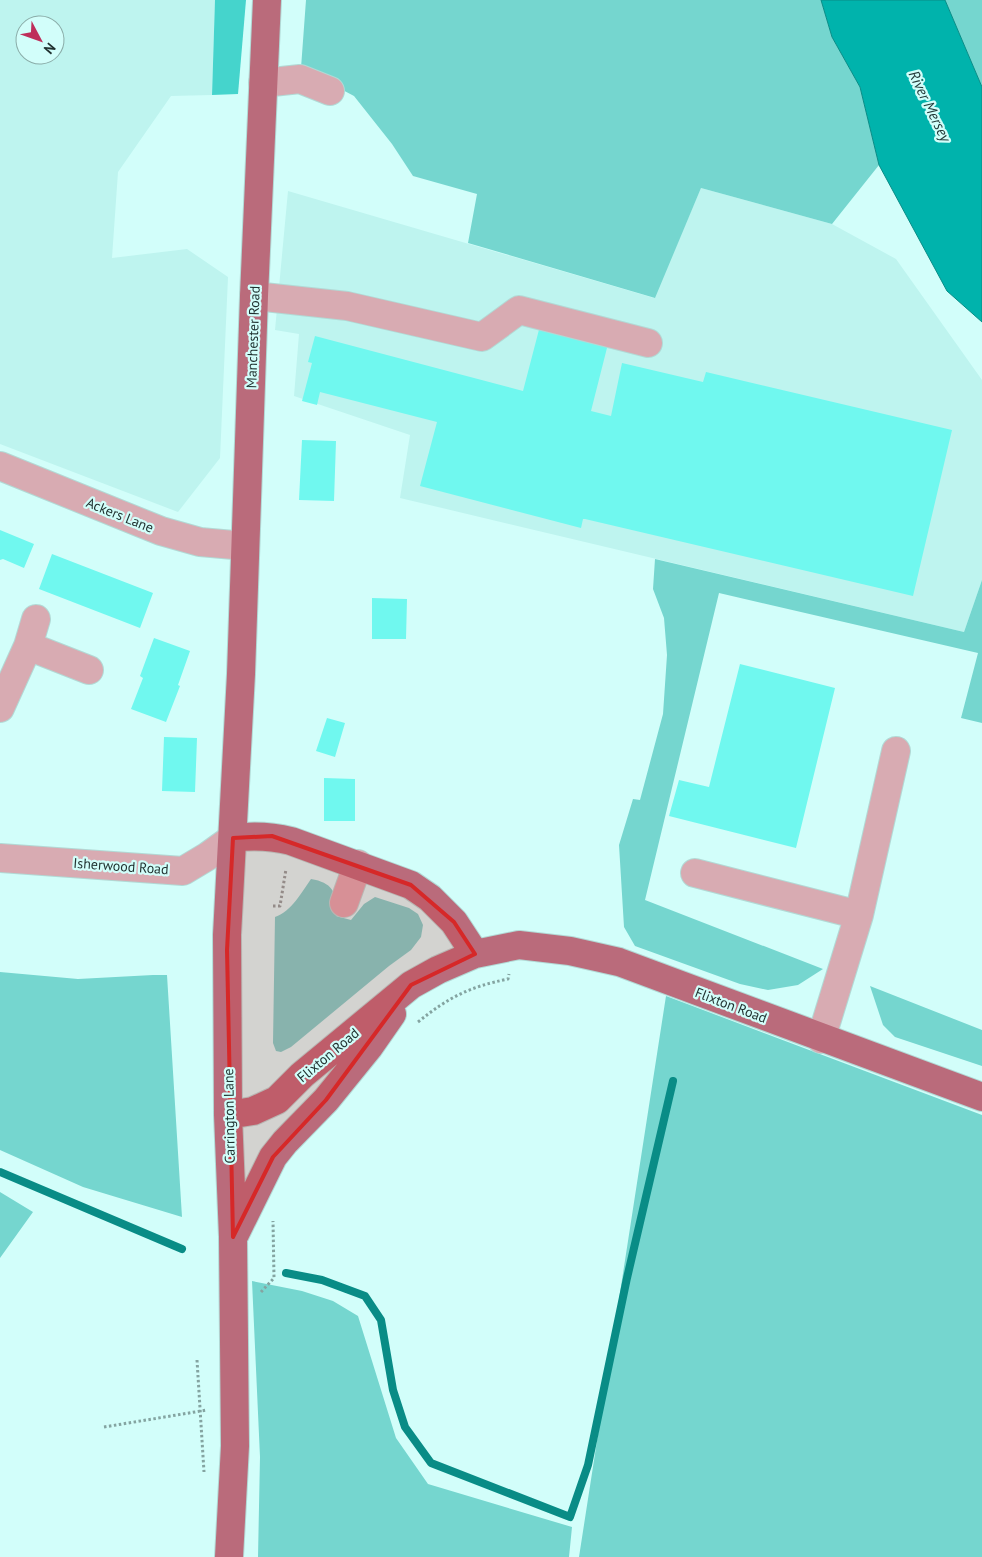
<svg xmlns="http://www.w3.org/2000/svg" width="982" height="1557" font-family="'PT Sans',sans-serif">
	<style>
		.built { fill: #bef4ef; fill-rule: evenodd }
		.green { fill: #75d6cf }
		.forest { fill: #45d4cc }
		.water { fill: #00b3ac; stroke: #098c86 }
		.lines { fill: none; stroke-linecap: round; stroke-linejoin: round }
		.stream { stroke: #098c86; stroke-width: 8 }
		.building { fill: #70f8ef }
		.minor-casing { stroke: #b2d9d5; stroke-width: 30 }
		.major-casing { stroke: #b2d9d5; stroke-width: 30 }
		.path { stroke: #84a4a1; stroke-width: 3; stroke-dasharray: 2.5 2.5; stroke-linecap: butt }
		.minor { stroke: #d8abb2; stroke-width: 28 }
		.major { stroke: #ba6b7b; stroke-width: 28 }
		.marked { fill: #d62828; fill-opacity: 0.2; stroke: #d62828; stroke-width: 4; stroke-linejoin: round }
		.labels { text-anchor: middle; dominant-baseline: central; stroke-width: 4.5; stroke-linejoin: round; paint-order: stroke }
		.street-label { font-size: 14px; fill: #1f302e; stroke: #d2fefa }
		.water-label { font-size: 15px; font-style: italic; fill: #243b3a; stroke: #d2fefa }
	</style>
	<rect width="100%" height="100%" fill="#d2fefa"/>
	<path class="built" d="M0,0H215L212,95L171,96L118,172L112,258L187,249L228,277L220,458L178,512L0,444ZM25,25H55V55H25Z
		M701,188L832,224L896,259L982,380V580L964,632L400,498L410,435L294,396L299,334L275,330L288,191L654,298Z"/>
	<path class="green" d="M306,0H821L832,37L860,87L879,165L832,224L701,188L655,298L468,243L477,194L413,176L392,144L354,96L301,68Z
		M945,0H982V87Z
		M655,559L964,632L982,580V723L961,718L978,653L719,593L645,900L823,969L798,985L768,990L740,984L635,946L624,927L619,845L633,799L640,800L663,714L667,655L664,618L653,589Z
		M311,879C335,883 337,895 336,916L351,920L364,904L375,897L409,908L418,914L423,925L421,937L411,950L389,966L291,1047L281,1052L276,1051L273,1043L275,917C292,911 301,893 311,879Z
		M0,972L78,979L153,975H167L182,1217L83,1187L0,1150Z
		M870,986L982,1030V1066L895,1037L883,1025Z
		M666,996L982,1115V1557H579Z
		M0,1192L33,1212L0,1258Z
		M252,1281L302,1291L333,1301L358,1316L396,1438L428,1484L572,1527L569,1557H258L260,1457Z"/>
	<path class="forest" d="M215,0H246L238,94L212,95Z"/>
	<path class="water" d="M821,0H945L982,87V322L947,291L879,165L860,87L832,37Z"/>
	<g class="lines">
		<path class="stream" d="M0,1172L182,1249
			M286,1273L322,1280L365,1296L381,1320L393,1390L405,1427L431,1463L570,1517L588,1465L627,1278L673,1081"/>
	</g>
	<path class="building" d="M541,322L609,340L591,411L611,416L622,363L703,382L706,372L952,430L913,596L585,519H583L581,528L420,486L437,422L320,392L317,405L302,401L312,363L308,362L315,336L523,391Z
		M302,440L336,441L334,501L299,500Z
		M0,530L34,544L24,568L3,559L0,560Z
		M52,554L153,593L140,628L39,589Z
		M372,598L407,599L406,639H372Z
		M154,638L190,651L178,685L180,686L166,722L131,709L143,678L140,676Z
		M740,664L835,688L796,848L669,816L679,780L709,787Z
		M327,718L345,723L335,757L316,751Z
		M164,737L197,738L195,792L162,791Z
		M324,778L355,779V821H324Z"/>
	<g class="lines">
		<defs>
			<path id="minor" d="M263,83L300,79L330,91
				M254,296L347,306L482,337L519,310L648,343
				M0,466L161,531L200,542L245,546
				M28,646L89,670
				M0,708L28,646L36,619
				M0,858L183,871L208,856L233,838
				M695,873L859,915
				M344,903L358,864
				M821,1039L859,915L896,751"/>
			<path id="major" d="M233,838C253,835 271,836 291,841L411,885L430,898L454,922L475,954
				M228,1115L253,1111L277,1100L302,1075L411,985L438,970L475,954L519,945L570,951L619,962L982,1097
				M235,1234L273,1157L285,1142L326,1100L369,1047L392,1014
				M229,1557L235,1446L233,1237L228,1115L227,935L241,674L254,296L267,0"/>
		</defs>
		<use href="#minor" class="minor-casing"/>
		<use href="#major" class="major-casing"/>
		<path class="path" d="M273,906H280L286,869
			M418,1022C449,997 469,987 508,979L509,974
			M261,1292L274,1278L273,1221
			M197,1360L204,1472
			M104,1427L207,1410"/>
		<use href="#minor" class="minor"/>
		<use href="#major" class="major"/>
	</g>
	<path class="marked" d="M272,836L411,885L454,922L475,954L411,985L326,1100L273,1157L233,1237L227,950L233,838Z"/>
	<g class="labels">
		<g class="street-label">
			<text transform="translate(253 337) rotate(-88)">Manchester Road</text>
			<text transform="translate(120 515) rotate(22)">Ackers Lane</text>
			<text transform="translate(121 866) rotate(4)">Isherwood Road</text>
			<text transform="translate(731 1005) rotate(21)">Flixton Road</text>
			<text transform="translate(328 1055) rotate(-40)">Flixton Road</text>
			<text transform="translate(229 1116) rotate(-91)">Carrington Lane</text>
		</g>
		<g class="water-label">
			<text transform="translate(930 106) rotate(64)">River Mersey</text>
		</g>
	</g>
	<g transform="translate(40 40) rotate(131)"><circle r="24" fill="#d2fefa" stroke="#8aaca8"/>
	<path d="M0-4L9 19L0 12L-9 19Z" fill="#be2f5a"/>
	<text y="-8" font-size="14" font-weight="bold" text-anchor="middle" fill="#1f302e">N</text>
	</g>
</svg>
